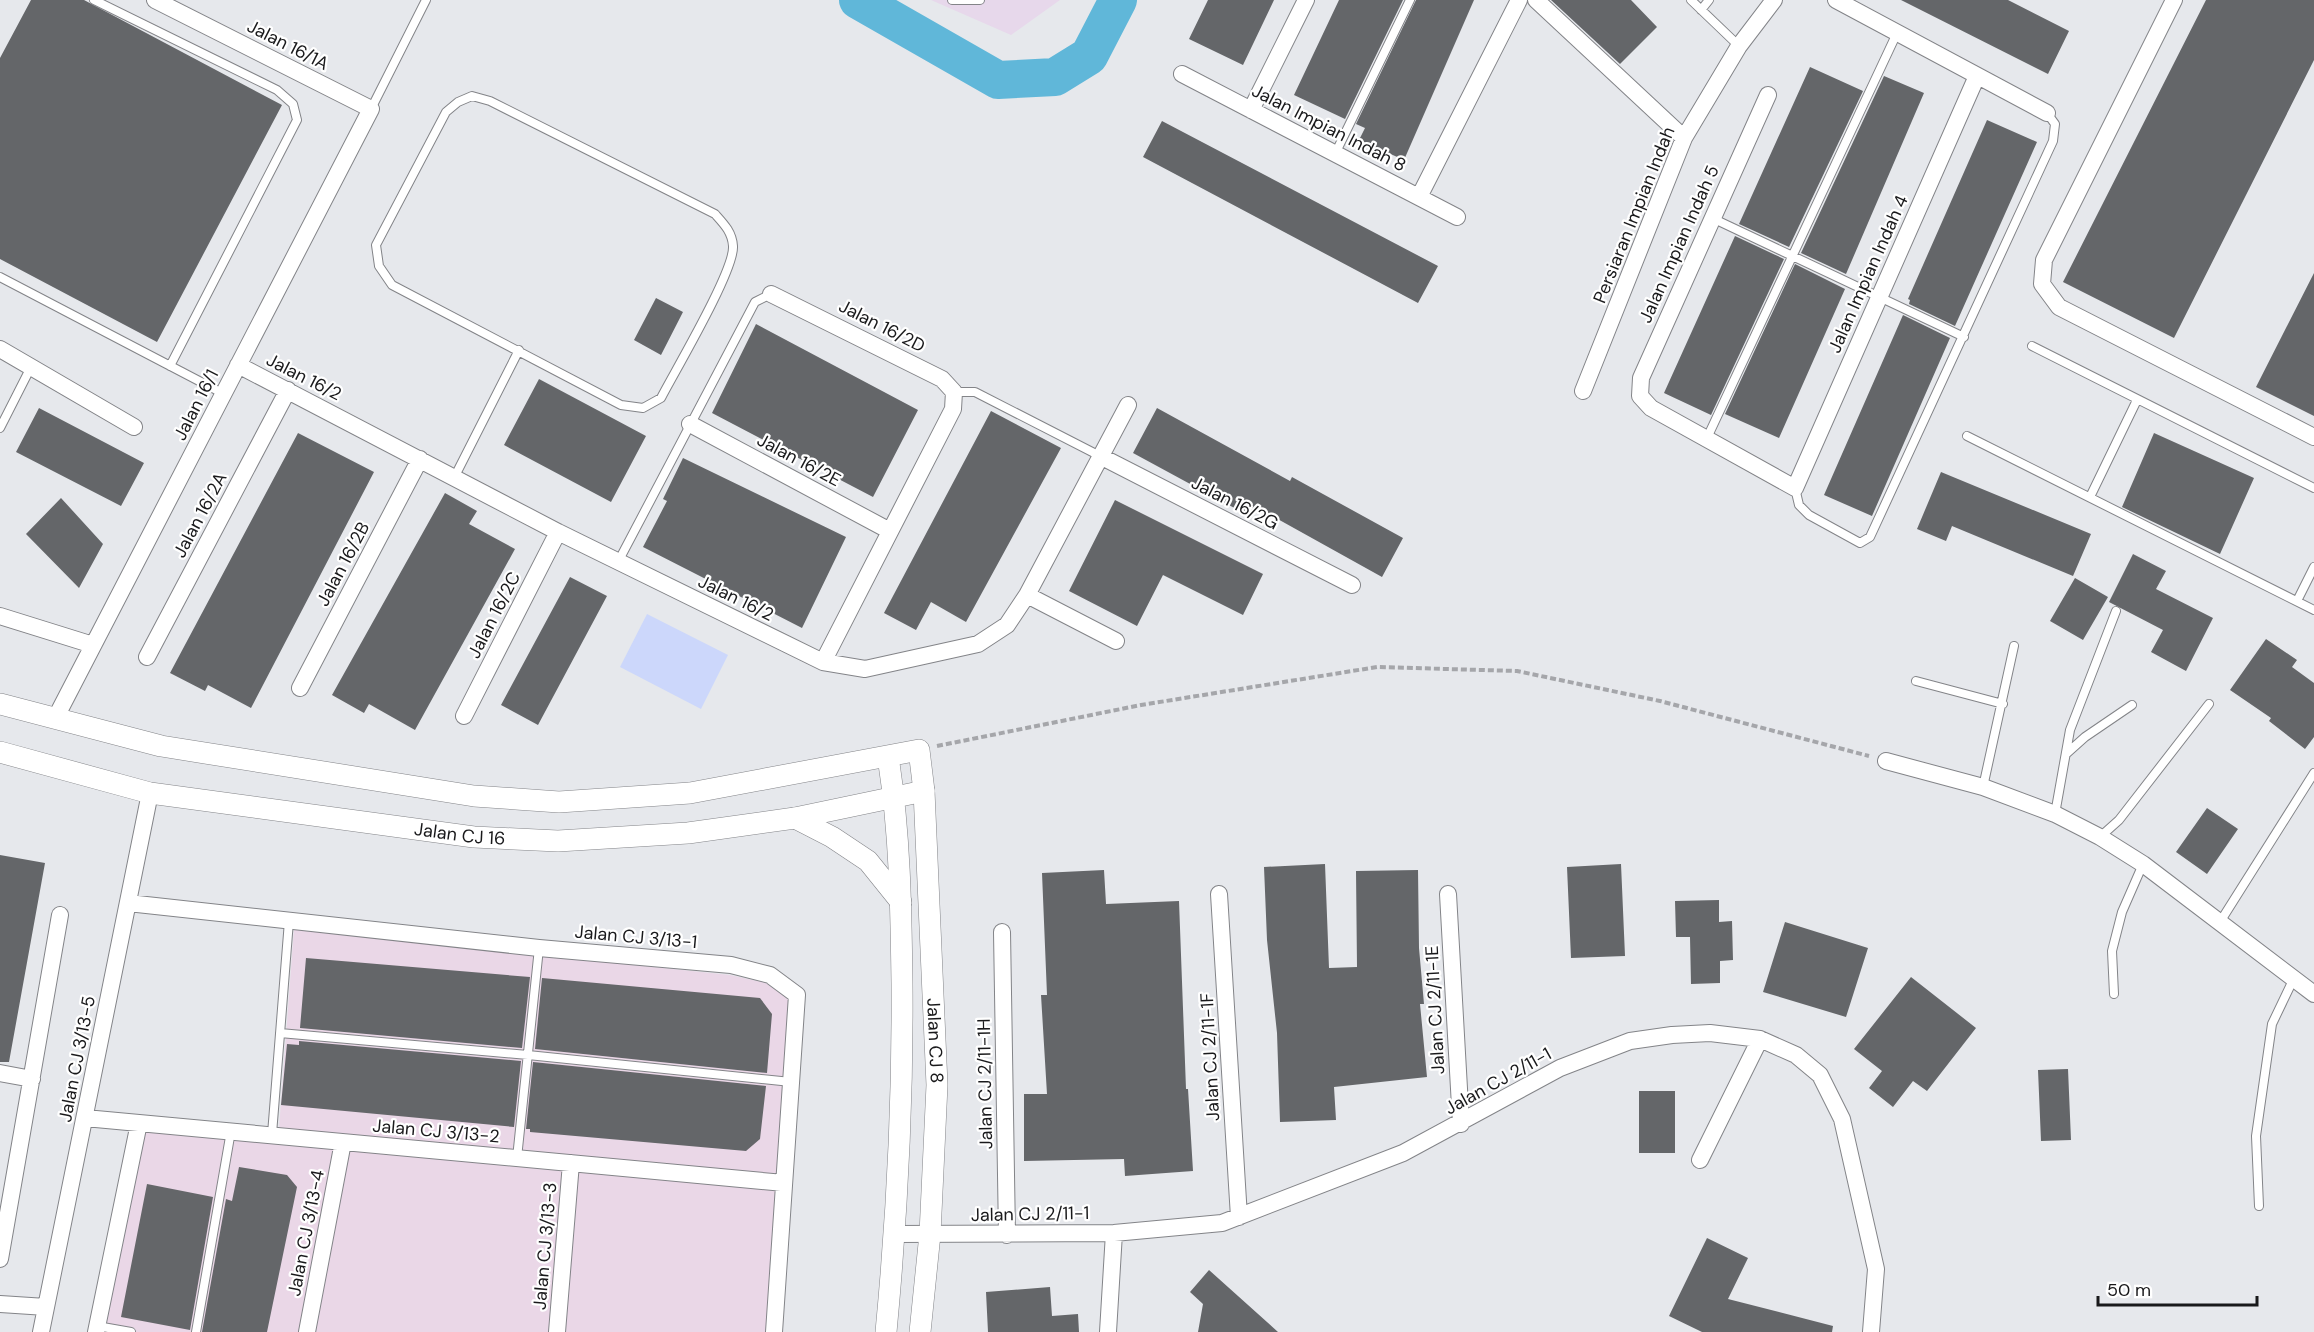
<svg xmlns="http://www.w3.org/2000/svg" width="2314" height="1332" font-family="'DM Sans',sans-serif">
	<style>
		.commercial { fill: #ead7e7 }
		.industrial { fill: #e7d8eb }
		.green { fill: #ccd7fb }
		.lines { fill: none; stroke-linecap: round; stroke-linejoin: round }
		.river { stroke: #60b7d9; stroke-width: 38 }
		.building { fill: #646669 }
		.service-casing { stroke: #838488; stroke-width: 10 }
		.minor-casing { stroke: #838488; stroke-width: 18 }
		.tertiary-casing { stroke: #838488; stroke-width: 22 }
		.path { stroke: #a5a6aa; stroke-width: 4; stroke-dasharray: 6 3; stroke-linecap: butt }
		.service { stroke: #fff; stroke-width: 8 }
		.minor { stroke: #fff; stroke-width: 16 }
		.tertiary { stroke: #fff; stroke-width: 21 }
		.labels { text-anchor: middle; dominant-baseline: central; stroke-width: 4.5; stroke-linejoin: round; paint-order: stroke }
		.street-label { font-size: 18px; fill: #19191b; stroke: #fff }
	</style>
	<rect width="100%" height="100%" fill="#e6e8ec"/>
	<path class="commercial" d="M294,929L730,975L766,983L789,999L766,1332H104L145,1132L278,1142Z"/>
	<path class="industrial" d="M931,0H1060L1011,35Z"/>
	<path class="green" d="M647,614L728,655L701,709L620,667Z"/>
	<g class="lines">
		<path class="river" d="M858,0L998,80L1055,77L1089,56L1118,0"/>
	</g>
	<path class="building" d="M31,0H84L282,105L157,342L0,259V58Z
		M1208,0H1274L1243,65L1189,39Z
		M1339,0H1403L1345,119L1294,95Z
		M1416,0H1474L1404,160L1359,140L1365,128L1356,124Z
		M1551,0H1631L1657,27L1620,64Z
		M1901,0H2008L2069,31L2048,74Z
		M2206,0H2314V60L2174,338L2063,282Z
		M1810,67L1863,91L1789,247L1739,224Z
		M1884,76L1924,93L1846,274L1801,253Z
		M1987,120L2037,142L1955,326L1909,304L1910,300L1908,299Z
		M1162,121L1438,266L1418,303L1143,157Z
		M1735,236L1784,259L1711,415L1664,393Z
		M1795,264L1845,289L1779,438L1725,414Z
		M2314,273V416L2256,387Z
		M656,298L683,312L661,355L634,340Z
		M1903,315L1950,338L1872,516L1824,495Z
		M756,324L918,410L873,497L712,413Z
		M539,379L646,436L611,502L504,445Z
		M39,408L144,463L121,506L16,452Z
		M1157,408L1290,481L1292,477L1403,538L1382,577L1256,507L1251,517L1133,453Z
		M991,411L1061,448L966,622L931,602L916,630L884,613Z
		M298,433L374,472L251,708L208,685L205,691L170,673Z
		M2154,433L2254,478L2220,554L2122,507Z
		M683,458L846,537L802,628L643,547L667,501L663,499Z
		M1941,472L2091,534L2073,576L1952,526L1946,541L1917,529Z
		M445,493L477,511L469,524L515,549L415,730L369,704L364,713L332,695Z
		M61,498L103,544L79,588L26,534Z
		M1115,500L1263,574L1243,615L1163,575L1137,626L1069,591Z
		M2133,554L2166,571L2156,589L2213,618L2186,671L2151,652L2163,630L2109,602Z
		M570,577L607,596L538,725L501,705Z
		M2075,578L2108,597L2083,640L2050,621Z
		M2266,639L2297,660L2292,667L2314,683V737L2305,749L2269,721L2271,718L2230,690Z
		M2207,808L2238,829L2207,874L2176,852Z
		M0,855L45,863L9,1062H0Z
		M1325,864L1329,968L1357,967L1356,871L1418,870L1419,948L1424,1004H1420L1427,1077L1334,1087L1336,1120L1280,1122L1277,1033L1267,940L1264,867Z
		M1621,864L1625,956L1571,958L1567,867Z
		M1104,870L1106,904L1179,901L1186,1089H1188L1193,1171L1125,1176L1124,1159L1024,1161V1094H1047L1041,995H1047L1042,873Z
		M1719,900V922L1732,921L1733,960L1720,961V983L1691,984L1690,937H1676L1675,901Z
		M1785,922L1868,948L1846,1017L1763,992Z
		M306,958L530,977L522,1048L300,1028Z
		M1911,977L1976,1028L1927,1091L1913,1081L1893,1107L1869,1088L1882,1071L1854,1049Z
		M542,978L760,998L772,1014L767,1073L535,1049Z
		M299,1041L521,1061L514,1127L281,1105L287,1044L299,1045Z
		M533,1062L766,1086L760,1139L746,1151L530,1132V1129H526Z
		M2068,1069L2071,1140L2041,1141L2038,1070Z
		M1639,1091H1675V1153H1639Z
		M239,1167L287,1175L297,1187L267,1332H202L226,1199L232,1201Z
		M147,1184L213,1197L190,1330L121,1317Z
		M1707,1238L1748,1258L1728,1299L1833,1326L1832,1332H1702L1669,1316Z
		M1209,1270L1278,1332H1198L1203,1304L1190,1292Z
		M1050,1287L1052,1316L1078,1314L1079,1332H988L986,1292Z"/>
	<g class="lines">
		<defs>
			<path id="service" d="M94,0L277,90L293,104L297,120L170,366
				M952,0H980
				M1691,0L1739,46
				M1701,10L1709,0
				M472,96L490,101L715,214C724,224 732,232 733,246C735,270 675,371 661,398L643,408L621,405L392,285L379,266L376,245L446,112L458,102Z
				M371,109L426,0
				M1335,154L1410,0
				M1712,218L1964,337
				M0,277L224,394
				M2032,346L2314,488
				M954,392H975L1100,456
				M0,428L31,367
				M1967,436L2314,610
				M1707,438L1897,33
				M455,476L519,350
				M1795,488L1799,505L1809,515L1860,543L1870,537L2053,141L2055,124L2047,113
				M2090,497L2137,400
				M618,562L755,302L771,294
				M2297,601L2314,567
				M1916,681L2003,704
				M2066,754L2085,737L2132,705
				M1983,787L2014,646
				M2055,814L2070,730L2116,611
				M2100,837L2119,820L2209,704
				M2220,922L2314,773
				M2114,994L2112,951L2122,912L2143,864
				M280,1033L528,1055L791,1082
				M272,1134L289,921
				M517,1158L539,948
				M2259,1206L2256,1136L2272,1024L2294,978
				M97,1326L131,1332
				M196,1332L231,1131"/>
			<path id="minor" d="M1536,0L1684,138
				M1836,0L2047,113
				M2174,0L2044,260L2042,284L2059,307L2314,437
				M1182,74L1457,217
				M1768,95L1641,378L1640,396L1651,408L1795,488L1977,76
				M1251,110L1306,0
				M1419,197L1519,0
				M771,294L942,379L954,392L953,409L823,662
				M0,349L134,427
				M238,365L558,532L823,662L865,669L978,644L1007,625L1027,595L1128,405
				M1583,391L1684,138L1739,46L1774,0
				M690,424L890,531
				M1100,456L1352,585
				M1027,595L1116,641
				M0,616L93,645
				M147,657L288,390
				M300,688L420,459
				M464,716L558,532
				M55,719L371,109L155,0
				M1886,761L1983,787L2055,814L2100,837L2143,864L2314,994
				M1219,894L1239,1217
				M1448,894L1461,1124
				M128,903L539,948L731,965L770,975L797,995L774,1332
				M1002,932L1007,1235
				M0,1073L32,1079
				M85,1118L784,1183
				M1700,1160L1760,1039
				M895,1234L1114,1233L1222,1223L1403,1153L1560,1068L1630,1041L1672,1035L1710,1033L1760,1039L1796,1055L1820,1075L1842,1119L1876,1269L1871,1332
				M0,1259L60,915
				M0,1304L46,1307
				M41,1332L150,793
				M96,1332L139,1123
				M307,1332L343,1142
				M557,1332L571,1163
				M1108,1332L1114,1233"/>
			<g id="tertiary">
				<path id="s1" d="M0,704L161,746L474,796L559,802L690,793L919,750L924,791L937,1085L930,1234L920,1332"/>
				<path id="s2" d="M0,752L150,793L474,837L558,841L688,833L795,818L924,791"/>
				<path d="M795,818L832,837L868,861L901,902"/>
				<path d="M886,1332C897,1216 903,1100 902,983C901,907 900,832 888,757"/>
			</g>
		</defs>
		<use href="#service" class="service-casing"/>
		<use href="#minor" class="minor-casing"/>
		<use href="#tertiary" class="tertiary-casing"/>
		<path class="path" d="M937,746L1141,705L1377,667L1517,671L1660,701L1869,756"/>
		<use href="#service" class="service"/>
		<use href="#minor" class="minor"/>
		<use href="#tertiary" class="tertiary"/>
	</g>
	<g class="labels">
		<g class="street-label">
			<text transform="translate(288 45) rotate(27)">Jalan 16/1A</text>
			<text transform="translate(1329 128) rotate(27)">Jalan Impian Indah 8</text>
			<text transform="translate(1634 215) rotate(-68)">Persiaran Impian Indah</text>
			<text transform="translate(1679 244) rotate(-66)">Jalan Impian Indah 5</text>
			<text transform="translate(1868 274) rotate(-66)">Jalan Impian Indah 4</text>
			<text transform="translate(882 326) rotate(27)">Jalan 16/2D</text>
			<text transform="translate(304 377) rotate(27)">Jalan 16/2</text>
			<text transform="translate(196 405) rotate(-63)">Jalan 16/1</text>
			<text transform="translate(799 460) rotate(28)">Jalan 16/2E</text>
			<text transform="translate(1235 503) rotate(27)">Jalan 16/2G</text>
			<text transform="translate(200 515) rotate(-62)">Jalan 16/2A</text>
			<text transform="translate(343 564) rotate(-62)">Jalan 16/2B</text>
			<text transform="translate(736 598) rotate(26)">Jalan 16/2</text>
			<text transform="translate(494 615) rotate(-63)">Jalan 16/2C</text>
			<text stroke="none"><textPath href="#s2" startOffset="468">Jalan CJ 16</textPath></text>
			<text transform="translate(636 937) rotate(5)">Jalan CJ 3/13-1</text>
			<text transform="translate(1435 1010) rotate(-93)">Jalan CJ 2/11-1E</text>
			<text stroke="none"><textPath href="#s1" startOffset="1224">Jalan CJ 8</textPath></text>
			<text transform="translate(1210 1057) rotate(-93)">Jalan CJ 2/11-1F</text>
			<text transform="translate(77 1059) rotate(-79)">Jalan CJ 3/13-5</text>
			<text transform="translate(1498 1081) rotate(-29)">Jalan CJ 2/11-1</text>
			<text transform="translate(985 1084) rotate(-91)">Jalan CJ 2/11-1H</text>
			<text transform="translate(436 1131) rotate(5)">Jalan CJ 3/13-2</text>
			<text transform="translate(1030 1214) rotate(-1)">Jalan CJ 2/11-1</text>
			<text transform="translate(306 1233) rotate(-79)">Jalan CJ 3/13-4</text>
			<text transform="translate(545 1246) rotate(-85)">Jalan CJ 3/13-3</text>
		</g>
	</g>
	<path d="M2098 1296v9h159v-9" fill="none" stroke="#19191b" stroke-width="3"/>
	<text x="2107" y="1296" font-size="18" fill="#19191b" stroke="#ffffff" stroke-width="4.5" paint-order="stroke">50 m</text>
</svg>
